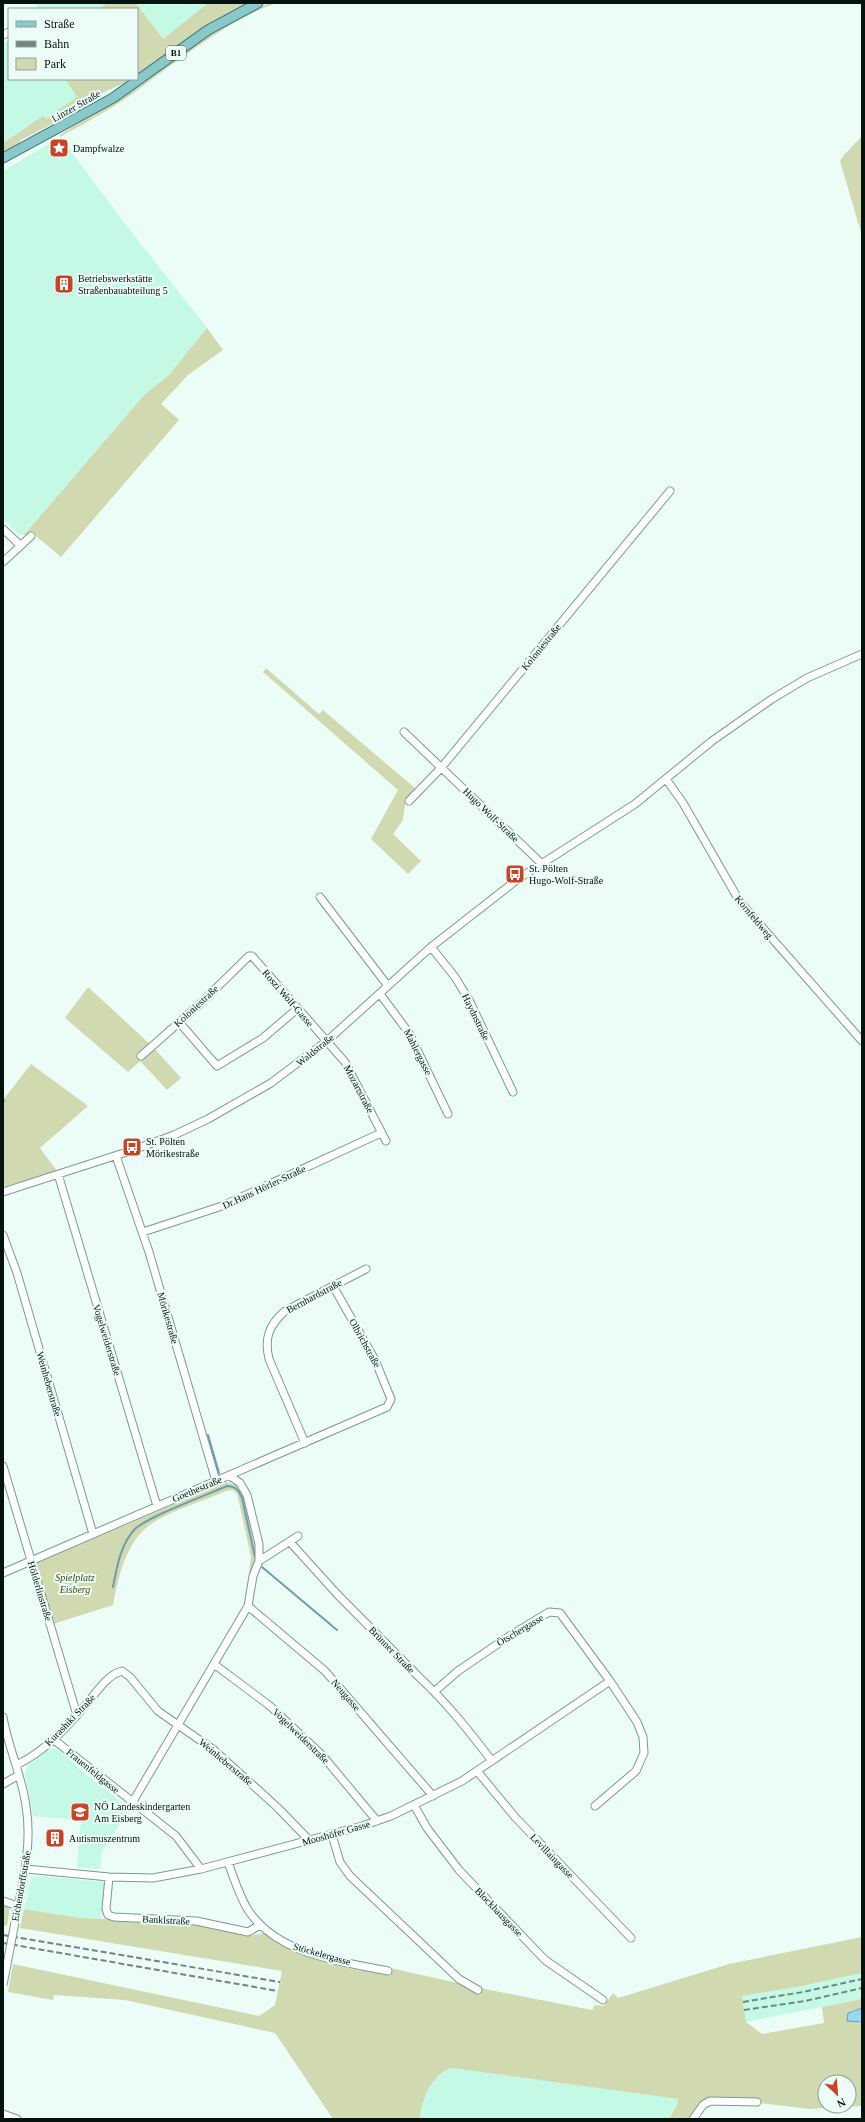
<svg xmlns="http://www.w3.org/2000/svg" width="865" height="2122" font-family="Georgia,serif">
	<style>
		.built { fill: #c4f9e6 }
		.green { fill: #d1d9b0; fill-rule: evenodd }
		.water { fill: #96d9f5; stroke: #6a9eb0 }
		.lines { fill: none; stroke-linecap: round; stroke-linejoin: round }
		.stream { stroke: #6a9eb0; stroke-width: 2 }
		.minor-casing { stroke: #759e8f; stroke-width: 9 }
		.major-casing { stroke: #287171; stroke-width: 11 }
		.minor { stroke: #fff; stroke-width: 7 }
		.major { stroke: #8ac8ca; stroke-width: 9 }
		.rail { stroke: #74847f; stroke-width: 2; stroke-dasharray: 6 3; stroke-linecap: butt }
		.minor-bridge-casing { stroke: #759e8f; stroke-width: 9; stroke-linecap: butt }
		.minor-bridge { stroke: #fff; stroke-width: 7 }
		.labels { text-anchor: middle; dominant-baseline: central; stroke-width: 4; stroke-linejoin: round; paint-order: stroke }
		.shield { fill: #ecfdf7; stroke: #4a5954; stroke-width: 1 }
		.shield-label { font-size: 9px; font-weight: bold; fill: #04130e }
		.street-label { font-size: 10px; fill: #04130e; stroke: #ecfdf7 }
		.poi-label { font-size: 10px; fill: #04130e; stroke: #ecfdf7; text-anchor: start }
		.park-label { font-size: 10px; font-style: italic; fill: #3f4600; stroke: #ecfdf7 }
	</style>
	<rect width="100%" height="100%" fill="#ecfdf7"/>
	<path class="built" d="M35,3H108L98,9H38Z
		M136,3H208L163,39Z
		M9,40V79H65L77,97L45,120L43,116L3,143V43Z
		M60,137L133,234L207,328L168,376L145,394L24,535L18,534L3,519V171Z
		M50,1749H58L84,1773L130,1809L102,1851L100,1869L77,1867L81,1820L33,1816L25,1774L28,1766Z
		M37,1876L105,1882L101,1920L80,1918L24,1909L30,1883L32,1878Z
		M862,1973V1999L746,2022L742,1996L802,1986Z
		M452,2068L678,2099V2103L669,2119H420L424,2098L431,2084L438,2076Z"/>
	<path class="green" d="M108,3H136L163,39L208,3H249L207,27L137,77V9H98Z
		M269,3H276C226,22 186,55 143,86C117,106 89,121 60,137L61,134L69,129L130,92L210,33Z
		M65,79H134L104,92L85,107L19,141L20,143L3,152V143L43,116L46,119L77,97Z
		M862,136V236L840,161L843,156Z
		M207,328L223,350L188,375L161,404L179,420L61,557L36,536L24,535L145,394L168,376Z
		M266,668L319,714L323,710L415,788L405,805L403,820L393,834L421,861L408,874L371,839L398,790L263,672Z
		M88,987L152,1046L181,1078L167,1090L140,1061L128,1072L65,1018Z
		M31,1064L88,1106L40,1148L57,1171L3,1187V1100Z
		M226,1482L239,1486L245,1496L258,1553L253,1571L249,1573L251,1557L237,1493L232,1490L226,1491C203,1501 176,1509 154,1522C127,1538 118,1577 113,1605L53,1624L35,1564Z
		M3,1904L10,1907L7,1926L3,1925Z
		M24,1909L80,1918L195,1924L249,1936L264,1933C299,1960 346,1966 388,1974L390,1968L485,1989L592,2010L595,2005L604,2006L613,1993L618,1998L729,1964L862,1937V1973L802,1986L742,1996L746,2022L762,2034L824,2023L822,2007L862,1999V2008L851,2011L859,2023L862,2022V2106L809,2109L760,2103V2100L705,2099L697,2106L689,2119H669L678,2103V2099L452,2068C431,2075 422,2098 420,2119H333L275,2033L125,2000L54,1995L53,2000L8,1992L13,1964L259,2016L275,2005L282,1971L20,1928ZM825,2082H849V2106H825Z"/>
	<path class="water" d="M862,2008V2022L847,2021L848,2013Z"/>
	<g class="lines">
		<path class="stream" d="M3,1102L4,1101
			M208,1435L219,1473
			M262,1567L337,1630
			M113,1587C117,1567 120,1546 134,1530C146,1517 207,1495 227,1486C236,1486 239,1491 242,1498L255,1557"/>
		<defs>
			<path id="minor" d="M3,35L9,32
				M3,529L20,545
				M3,562L31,536
				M404,732L541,863
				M666,779L683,803L740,902L862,1041
				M409,801L441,768L670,491
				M320,897L388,986
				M431,947L455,977L469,1000L513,1092
				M380,994L409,1033L448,1114
				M179,1022L217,1066L263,1038L297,1009
				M141,1056L200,1004L249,956H252L345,1062L386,1141
				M116,1156L149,1252L216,1481
				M58,1174L157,1506
				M3,1192L133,1150L174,1135L208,1119L271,1083L328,1040L431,947L518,879L635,804L712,741L772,699L807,678L862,654
				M143,1232L222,1206L381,1133
				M3,1235L17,1273L93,1534
				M305,1443L269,1359C264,1338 269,1325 285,1311L366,1269
				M3,1466L77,1715
				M290,1542L337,1594L420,1678C447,1703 469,1731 492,1761
				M259,1561L298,1536
				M3,1573L387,1407L391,1399L375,1360L333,1286
				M248,1606L325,1671L433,1796
				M214,1664L270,1706L322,1755L377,1821
				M435,1691L458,1671L511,1635L549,1612L560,1613L610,1681L637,1722L643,1737L644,1753L636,1771L595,1806
				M3,1717C8,1747 22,1776 26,1806C32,1842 24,1877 17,1912
				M53,1739L176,1836L201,1869
				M16,1765C43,1753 65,1729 84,1707C95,1695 106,1675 122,1671L130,1677L158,1711L214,1750L277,1807L310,1841
				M477,1771L515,1817L631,1938
				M3,1784L19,1775
				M132,1803L248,1606L253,1576L259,1561V1544L247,1495L240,1483L230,1476
				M414,1805L427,1828L459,1870L545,1960L603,2000
				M332,1835L340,1862L350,1876L459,1979L478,1990
				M228,1862C234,1879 239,1895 248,1910C278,1955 340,1961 388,1971
				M26,1869L109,1877L153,1878L201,1869L362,1826L391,1816L462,1781L610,1681
				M109,1877L106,1909L108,1915L114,1917L196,1921L248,1932L260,1925
				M3,1901L18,1906
				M3,2114L17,2119
				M693,2119L703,2105L710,2101L757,2102"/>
			<path id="major" d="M3,158L113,98L208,30L258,3"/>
		</defs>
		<use href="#minor" class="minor-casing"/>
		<use href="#major" class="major-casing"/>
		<use href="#minor" class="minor"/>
		<use href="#major" class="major"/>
		<path class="rail" d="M3,1935L280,1982
			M3,1943L278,1991
			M743,2002L803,1992L862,1979
			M744,2010L805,2001L862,1988"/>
		<defs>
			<path id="minor-bridge" d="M3,1985L17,1912"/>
		</defs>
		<use href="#minor-bridge" class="minor-bridge-casing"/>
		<use href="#minor-bridge" class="minor-bridge"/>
	</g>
	<defs>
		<symbol id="sight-square" viewBox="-11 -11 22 22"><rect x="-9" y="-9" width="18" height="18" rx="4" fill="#cc4224" stroke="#ecfdf7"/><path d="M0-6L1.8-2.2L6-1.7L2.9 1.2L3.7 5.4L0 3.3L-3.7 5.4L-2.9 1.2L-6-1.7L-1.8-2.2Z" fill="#fff"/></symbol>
		<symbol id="building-square" viewBox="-11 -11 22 22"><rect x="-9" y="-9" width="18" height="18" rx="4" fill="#cc4224" stroke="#ecfdf7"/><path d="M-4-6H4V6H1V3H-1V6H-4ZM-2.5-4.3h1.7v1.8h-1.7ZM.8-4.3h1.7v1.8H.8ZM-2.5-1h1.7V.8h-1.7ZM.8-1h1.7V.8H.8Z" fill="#fff"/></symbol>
		<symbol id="bus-square" viewBox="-11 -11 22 22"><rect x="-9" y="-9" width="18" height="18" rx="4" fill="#cc4224" stroke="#ecfdf7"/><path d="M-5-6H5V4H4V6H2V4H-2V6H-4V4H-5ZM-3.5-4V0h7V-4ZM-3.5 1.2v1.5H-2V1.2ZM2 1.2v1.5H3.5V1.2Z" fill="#fff"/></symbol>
		<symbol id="school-square" viewBox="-11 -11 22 22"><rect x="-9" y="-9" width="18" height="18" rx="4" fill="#cc4224" stroke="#ecfdf7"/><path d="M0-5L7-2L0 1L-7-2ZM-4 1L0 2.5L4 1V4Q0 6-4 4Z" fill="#fff"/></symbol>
	</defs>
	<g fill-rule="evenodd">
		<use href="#sight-square" x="48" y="137" width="22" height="22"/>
		<use href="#building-square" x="53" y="273" width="22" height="22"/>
		<use href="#bus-square" x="504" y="863" width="22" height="22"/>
		<use href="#bus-square" x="121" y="1136" width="22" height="22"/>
		<use href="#school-square" x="69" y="1801" width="22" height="22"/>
		<use href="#building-square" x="44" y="1827" width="22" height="22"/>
	</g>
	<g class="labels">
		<rect class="shield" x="166" y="46" width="20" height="14" rx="3"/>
		<g class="shield-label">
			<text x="176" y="53">B1</text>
		</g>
		<g class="street-label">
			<text transform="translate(76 106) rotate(-30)">Linzer Straße</text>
			<text transform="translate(541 647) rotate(-51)">Koloniestraße</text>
			<text transform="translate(491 815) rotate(44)">Hugo Wolf-Straße</text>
			<text transform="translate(754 917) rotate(50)">Kornfeldweg</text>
			<text transform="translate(288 998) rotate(49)">Roszi Wolf-Gasse</text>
			<text transform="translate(196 1006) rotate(-43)">Koloniestraße</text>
			<text transform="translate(476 1017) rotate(64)">Haydnstraße</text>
			<text transform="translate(315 1050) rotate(-39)">Waldstraße</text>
			<text transform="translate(418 1052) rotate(63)">Mahlergasse</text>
			<text transform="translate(359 1089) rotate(62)">Mozartstraße</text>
			<text transform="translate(264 1187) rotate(-25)">Dr.Hans Hörler-Straße</text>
			<text transform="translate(314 1296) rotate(-28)">Bernhardstraße</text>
			<text transform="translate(168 1318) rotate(74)">Mörikestraße</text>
			<text transform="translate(107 1340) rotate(73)">Vogelweiderstraße</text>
			<text transform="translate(365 1343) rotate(61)">Olbrichstraße</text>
			<text transform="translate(49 1384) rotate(74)">Weinheberstraße</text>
			<text transform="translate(197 1489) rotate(-23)">Goethestraße</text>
			<text transform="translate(40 1591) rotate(73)">Hölderlinstraße</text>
			<text transform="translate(520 1630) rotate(-31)">Ötschergasse</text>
			<text transform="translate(392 1650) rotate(46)">Brünner Straße</text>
			<text transform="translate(346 1695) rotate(49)">Neugasse</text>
			<text transform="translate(70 1720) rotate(-46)">Kurashiki Straße</text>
			<text transform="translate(301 1736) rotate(44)">Vogelweiderstraße</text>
			<text transform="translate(226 1762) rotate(40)">Weinheberstraße</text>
			<text transform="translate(93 1771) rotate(39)">Frauenfeldgasse</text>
			<text transform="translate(336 1833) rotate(-16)">Mooshöfer Gasse</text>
			<text transform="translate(552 1856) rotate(46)">Levillaingasse</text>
			<text transform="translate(21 1886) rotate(-80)">Eichendorffstraße</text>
			<text transform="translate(499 1912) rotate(46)">Blockhausgasse</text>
			<text transform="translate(166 1920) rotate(3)">Banklstraße</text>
			<text transform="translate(322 1954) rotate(16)">Stöckelergasse</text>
		</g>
		<g class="poi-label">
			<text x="73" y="148">Dampfwalze</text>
			<text x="78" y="278">Betriebswerkstätte<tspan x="78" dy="12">Straßenbauabteilung 5</tspan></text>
			<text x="529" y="868">St. Pölten<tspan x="529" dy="12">Hugo-Wolf-Straße</tspan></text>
			<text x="146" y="1141">St. Pölten<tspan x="146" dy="12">Mörikestraße</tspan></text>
			<text x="94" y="1806">NÖ Landeskindergarten<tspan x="94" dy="12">Am Eisberg</tspan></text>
			<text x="69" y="1838">Autismuszentrum</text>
		</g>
		<g class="park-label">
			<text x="75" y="1577">Spielplatz<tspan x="75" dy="12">Eisberg</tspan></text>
		</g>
	</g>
	<rect width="865" height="2122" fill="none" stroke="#04130e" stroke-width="8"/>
	<rect x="8" y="8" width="130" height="72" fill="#ecfdf7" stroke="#8f9f9a"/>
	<rect x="16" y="21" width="20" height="6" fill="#8ac8ca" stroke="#8f9f9a"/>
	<text x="44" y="28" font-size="12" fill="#04130e">Straße</text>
	<rect x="16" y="41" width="20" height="6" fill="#74847f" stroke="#8f9f9a"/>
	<text x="44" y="48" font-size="12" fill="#04130e">Bahn</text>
	<rect x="16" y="58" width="20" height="12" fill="#d1d9b0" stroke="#8f9f9a"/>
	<text x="44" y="68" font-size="12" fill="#04130e">Park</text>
	<g transform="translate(837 2094) rotate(154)"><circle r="19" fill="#ecfdf7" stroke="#8f9f9a"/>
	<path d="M0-3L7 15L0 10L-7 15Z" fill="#cc4224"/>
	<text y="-6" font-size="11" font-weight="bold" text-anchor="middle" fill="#04130e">N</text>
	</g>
</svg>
